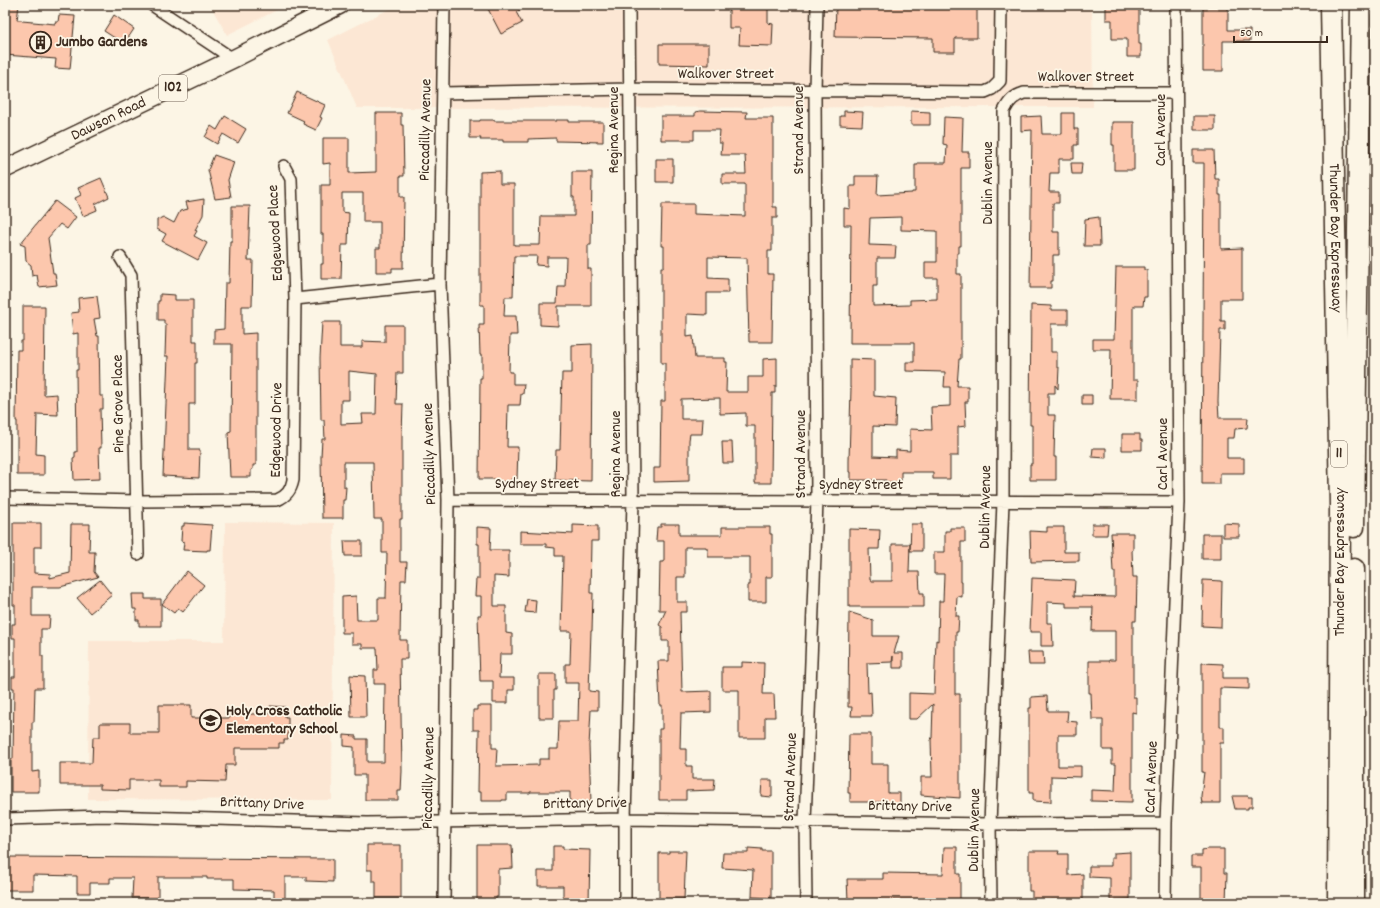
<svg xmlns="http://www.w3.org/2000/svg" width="1380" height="908" font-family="Dekko,sans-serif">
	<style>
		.built { fill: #fce7d4 }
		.building { fill: #fcc7ad; stroke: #3b2a1e; fill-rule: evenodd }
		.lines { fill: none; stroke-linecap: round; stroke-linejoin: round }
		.street-casing { stroke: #3b2a1e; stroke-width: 14 }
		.primary-casing { stroke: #3b2a1e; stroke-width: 20 }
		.highway-casing { stroke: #3b2a1e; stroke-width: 23 }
		.street { stroke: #fcf5e5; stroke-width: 11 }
		.primary { stroke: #fcf5e5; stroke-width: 17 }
		.highway { stroke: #fcf5e5; stroke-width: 20 }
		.labels { text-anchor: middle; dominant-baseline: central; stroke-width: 3.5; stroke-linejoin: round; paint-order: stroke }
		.shield { fill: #fcf5e5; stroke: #75675a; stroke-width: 1 }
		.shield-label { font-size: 15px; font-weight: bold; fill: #3b2a1e }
		.poi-label { font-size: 16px; font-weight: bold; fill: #3b2a1e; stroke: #fcf5e5; text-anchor: start }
		.street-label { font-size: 16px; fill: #3b2a1e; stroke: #fcf5e5 }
	</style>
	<rect width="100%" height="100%" fill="#fcf5e5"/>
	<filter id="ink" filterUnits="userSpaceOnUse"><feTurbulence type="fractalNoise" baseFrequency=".025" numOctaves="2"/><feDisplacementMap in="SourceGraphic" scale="8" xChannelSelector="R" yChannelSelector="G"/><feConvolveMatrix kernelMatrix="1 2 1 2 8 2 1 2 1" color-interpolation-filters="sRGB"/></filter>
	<g filter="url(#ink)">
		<path class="built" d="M210,5H287L227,35Z
			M397,5H1092L1093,107L357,108L328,40Z
			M225,522L334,523L332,800L88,799L89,641H224Z"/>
		<path class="building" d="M8,5H19L17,20H22V21L55,24V22H58L59,15L75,16L70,69L55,68L56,59L5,55V20H7Z
			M486,5H530L516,12L522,23L501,34Z
			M729,5H768V23L773,24L772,46L739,45L740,28H729Z
			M836,5H977V38H955V52H933V38L835,37Z
			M1106,5H1139V44H1141V57H1127V39H1112V20H1106Z
			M1203,8H1228V30H1250V41H1223V71H1203Z
			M114,15L134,29L124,44L104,31Z
			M659,44H709V65L659,64Z
			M297,92L325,105L320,117L322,118L316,130L303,124L304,121L287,113Z
			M700,111L747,112L746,118H773V207H777V218H772V251H768V274H773L772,342H749L747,258L708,257V278L728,279V293H707V315L687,314V337L693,336L695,358H725V362H727L726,392H748V377H763V359L777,358V386H775V393H772L771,483H755V426H746V413L720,414V398L681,399V419H703L702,434H690L689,440V481L654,482V468H660L661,401H665V363H661V267H664V246H661L662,204H694V214L745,216V184H722V174H746L745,155H721L722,143H719L720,130H694V140H661V116H695V112Z
			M844,111L863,112L862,126L840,125V116H844Z
			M911,111L930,112V125H911Z
			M376,113H401V125H403L404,176H400V197H404L403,268H392V272H376V248H380V222H363V193H342V212L349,213L348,245H342L341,279H321V264H323V234H321V185H330V163L323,164V138H349V173L376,172Z
			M1062,113H1074V129H1078V145H1074V159H1059V173H1050L1049,192H1059V203H1053V232H1059V255H1053V281H1051V288H1030L1032,130L1021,131V117L1041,116L1042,134H1062Z
			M225,116L246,129L238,143L223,134L217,144L205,137L211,126L217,130Z
			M1194,116H1215V130H1194Z
			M944,117L963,118L962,152H969V168H961V246H959V253H957V274H961V359H959L957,386H968V402H965L966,426L958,427V456H950V479H933V472H901V482H886V480H851V472H849V461L851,388H850V359L874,360V396L896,398L895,427L873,426V456L896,457V450L910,451V429L932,430L931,407L950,406V387H944L945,372L906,371V362H914V343H850L851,225H844V208L850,209V186H855V176H878L877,195L912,193V192H915V165H918V163H946L947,145L943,144ZM901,217V230L937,231V262H925V278H937V299L910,300V305L873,306V286H877V258H895L896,246L869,245L870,218Z
			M480,120H494V121H556V120H569V122H603V142L556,141V138L528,139V142H503V140H480L481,138H470V121H480Z
			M1112,122H1134V170H1114V145H1112Z
			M1193,150H1214L1215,179H1219V195H1221V249L1242,248V299H1221V321H1225V330H1220L1218,402L1219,418H1248L1247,428L1235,429L1234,438H1227V458H1244V473H1220V484H1202L1204,163H1193Z
			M214,155L234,162L228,180L231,197L215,199L208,170Z
			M656,159H673V182H656Z
			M1071,163H1082L1081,174H1072Z
			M500,171V184H514V245H540L541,216H574V197H572V172H592L591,245H588V269H591V306H558V326L540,325V303H557L558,287H565L566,257H547V266L536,265L537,256H514L513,297H505L504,316H516L517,335H510L509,372H513V384H524L523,394H521L520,405H508L507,447H518L517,479H511V482L495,481V479H479L480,378H482V355H480L479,325H484V305H480V172Z
			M101,178L109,197L95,204L97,210L83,216L75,198L81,195L78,188Z
			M204,199L203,215L195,230L197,231L194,236L207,243L198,260L162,241L166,234L157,229V220L163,217L174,223L180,211L188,209L186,202Z
			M55,201L76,217L67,229L60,224L48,238L53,273H55L57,285L39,287L37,275L32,276L31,265L26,261L25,246L20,244Z
			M232,206H250L248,260H253L252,306H242V334L256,333V465H253V469L251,470V477H230L228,432L231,431L232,344H214V330L224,329L225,283H229L230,241H232Z
			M1099,217L1100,246H1084L1085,219Z
			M1116,267H1144V270H1147V297H1144L1143,306H1133V380H1138V399H1110L1111,349H1093V339H1114Z
			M160,294L175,295V300H193V341H197V363H195V404H189V450H200L199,478L163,476L168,356H165L166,324H164V320H158V301H160Z
			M97,296L100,318L94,319L97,336H99L100,396H103V409H100L101,448H99L100,479L74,480L73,458L75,457V452H77L76,370H78V333L73,334L71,313L79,312L78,298Z
			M1031,305L1051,306V310H1068V324H1051V352H1057V367H1059L1058,389L1055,385V393H1048V415H1055L1054,457H1056V480H1030V464H1032V425H1030Z
			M23,306H45L44,395L57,394L58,415L37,414L36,454L44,455V475H17V421H16L17,350H21V341H23Z
			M322,322H340V347H362V341L385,342V325H403V373H397L396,404H403L402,435V519H400V562H407L406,580H401L400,640H407V659H400L402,771L401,791H398V800H365V775H354V747L344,746V735L356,736V739H367V762H384L385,684H374V670H378L377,648H362V644H352V633H342V597L356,596L357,620H378V598H386L387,553H382V519H374L373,462H344V487H346L345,500H343V518H322L321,457L322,439H325L324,420H321L320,358ZM349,371L377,374L376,414H362L363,423L341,424V400H349Z
			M592,344L591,481L555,480L556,450H560L562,373H572V345Z
			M1082,395H1092V405H1082Z
			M1122,434H1140V440H1142V450H1122Z
			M722,442H732L733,463H723Z
			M1093,448H1106V458L1092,457Z
			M13,523H41V547H34V573L50,574V578L70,573L71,524H90L89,552H95L94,572L98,577L60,587H32V616H50L49,629H41V656H43V688H35L34,722H32V772L39,771V792H11V759H13L14,688H12V677H15V638H12V624H15V605H13Z
			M184,523L212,525L210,550H207V551L183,550L184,542L181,541L182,526H184Z
			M1223,523L1239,524V537H1223Z
			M661,524H679V535H722V527H770V534H772V577H766V602H748V585H750V557H708V549H706V547H685V577H677V602H687V612H680L682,692L711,691V712L681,713L680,749H686V766H692V779H715L714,790L686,791V800H659V729H662V705H660L658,661H669V641H662V627L659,625L666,610H659L660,562H664V541H656L657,527H661Z
			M911,524H922V551H910Z
			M1092,524H1108L1107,535H1092Z
			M573,525L598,526V541H591L590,593H593L592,631H591L589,691L598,692V710H591L589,746L591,802H570V792H530V793H507V800H502V801H481V792H478L479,730H473V710H477V706H492V748H497L496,766L539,765V759H549V749H558L559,721H578L579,683H565V664H570L571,631H561L563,556H555V548L546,547V544H520V531L573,534Z
			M477,527L491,528L490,550H509V577L494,576V606H506V633L512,634V654H500L499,678H514V690H508V703H493V681H480L478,615H481V596H475L476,579H479V544H477Z
			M1047,527H1064V552H1079V561L1031,562L1030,531L1047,532Z
			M950,528H965V542H961V582H962V597L957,596L956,616H959L958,632H956V663H955V694H960V798L921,795V777H932L931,739L932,738L933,704L917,719H909V693L934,694L936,640L938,641L939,601H943L944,574H934V552H945V531H950Z
			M849,529L880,530L879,549H869L870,580H871V581H892V544H910L909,572H919L920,593H924V607H849Z
			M1111,533H1133V550H1132L1133,577H1137L1136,621H1133V697H1136V713L1132,712V802L1091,801V790L1115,791L1116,764H1112V750H1103V719H1092L1091,693H1089V661H1109V660H1115V631H1092L1093,607H1066V603L1047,602V623H1052L1053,646H1041V632H1030L1032,578L1075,580L1074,596L1115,597V572H1113Z
			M1202,534H1221V559H1202Z
			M344,541H362V556H345Z
			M187,571L204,585L183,612L178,608L174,613L162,604Z
			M100,580L112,595L90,613L77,598Z
			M1203,580L1222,581L1221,627L1202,626Z
			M132,594H145V599H161V626H139V620H136V609H133Z
			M527,599L536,600L535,613L525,612Z
			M849,612L873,620V636H899L894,653H903V668H893V656L892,662L867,663L868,693L871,692L872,716H851L852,707H848Z
			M1028,652H1043L1044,665H1029Z
			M742,662L764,663L763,694H774L775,717H765V738H739V690H722V667H742Z
			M1202,663L1223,664V678H1249V689L1220,688V727H1224V743H1220V803H1202L1201,796L1204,772H1202Z
			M539,674H556V690H554V718H539Z
			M350,675L365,676L366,717H351Z
			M1047,696L1048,711H1068L1067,721L1077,722V735H1058V766H1081V777L1051,776V802L1033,801V793H1029V708H1031V697Z
			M159,705H191V718H230V714H270V706L285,707V717H288V740H284V743H279V748H235V765H226L225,782L186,781V787H159V780H129V790L100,789V785H60V763H92L93,737H100V723H130V733H159Z
			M849,734H871V764H888V793H900V806L885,805V802H850V793H848Z
			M762,780H772V797L761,796Z
			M1232,796H1248V797H1252V807H1248V809H1235Z
			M367,845H401V898H376V881H372V870H367Z
			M477,845H512L513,868L498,869V897H496V903H477Z
			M553,846H563V849L590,850L589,903H563V886H538V871H553Z
			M944,847H957V874H960V903H931V900H893V903H881V899L848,900L847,879H883V873L943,874Z
			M748,848L762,849V851H771V898L752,897L753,870L722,868L723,853H748Z
			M1207,849H1224V873H1227L1226,902H1201V867H1191V856H1202V850Z
			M669,851H686L684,899H659V853H669Z
			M1029,851H1059L1058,854H1068V875L1083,874V900H1051V903H1032V891H1029Z
			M1130,852V899L1110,900V878L1089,877V866H1111V858H1114V853Z
			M5,857L333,859V882L306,881V877H285V901H274V890L234,889V879H207V877H158V898H132L133,878H110V883H90V893H77V876L33,875V890H5Z"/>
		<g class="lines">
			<defs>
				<path id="street" d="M152,5L233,59
					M444,5L440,284L448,500L444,903
					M443,93L629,89L985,92L992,89L1000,81L1001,5
					M120,257L131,275L138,554
					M295,299L440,284
					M5,498L137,501L277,500C287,496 291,490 293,480L295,299L291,179L284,166
					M448,500L1179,502
					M5,819L103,816L367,823L625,819L990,824L1166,823
					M625,903V819L633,500L629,5
					M806,903L805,822L817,501L815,90L817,5
					M991,903L990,824L1003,502L1004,111C1009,101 1014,96 1024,93H1176
					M1165,903L1166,823L1179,502L1176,5"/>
				<g id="primary">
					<path id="s1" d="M5,169L233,59L340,5"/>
				</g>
				<g id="highway">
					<path id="s2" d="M1331,5L1340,505L1338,903"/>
					<path d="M1354,527L1361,5"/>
					<path d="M1354,569V903"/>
				</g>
			</defs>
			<use href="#street" class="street-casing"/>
			<use href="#primary" class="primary-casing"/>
			<use href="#highway" class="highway-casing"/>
			<use href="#street" class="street"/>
			<use href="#primary" class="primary"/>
			<use href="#highway" class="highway"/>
		</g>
	</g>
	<defs>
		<symbol id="building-ring" viewBox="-11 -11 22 22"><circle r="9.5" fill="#fcf5e5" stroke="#3b2a1e" stroke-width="1.5"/><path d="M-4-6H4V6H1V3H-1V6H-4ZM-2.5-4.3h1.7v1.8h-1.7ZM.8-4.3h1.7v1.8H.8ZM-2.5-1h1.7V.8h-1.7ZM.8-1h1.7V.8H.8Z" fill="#3b2a1e"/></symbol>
		<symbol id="school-ring" viewBox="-11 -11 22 22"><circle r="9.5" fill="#fcf5e5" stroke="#3b2a1e" stroke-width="1.5"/><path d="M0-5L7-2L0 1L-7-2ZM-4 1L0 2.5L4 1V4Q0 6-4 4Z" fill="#3b2a1e"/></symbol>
	</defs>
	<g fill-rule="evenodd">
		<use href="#building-ring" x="28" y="30" width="25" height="25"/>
		<use href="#school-ring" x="198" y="708" width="25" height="25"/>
	</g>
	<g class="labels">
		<g class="shield">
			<rect x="159" y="75" width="28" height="26" rx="3"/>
			<rect x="1331" y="441" width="16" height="26" rx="3"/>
		</g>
		<g class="shield-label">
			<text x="173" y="88">102</text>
			<text x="1339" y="454">11</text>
		</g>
		<g class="poi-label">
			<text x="56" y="42">Jumbo Gardens</text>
			<text x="226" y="711">Holy Cross Catholic<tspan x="226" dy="18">Elementary School</tspan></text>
		</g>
		<g class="street-label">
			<text x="726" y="74">Walkover Street</text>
			<text x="1086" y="77">Walkover Street</text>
			<text stroke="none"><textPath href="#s1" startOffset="115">Dawson Road</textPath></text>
			<text transform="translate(426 130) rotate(-89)">Piccadilly Avenue</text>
			<text transform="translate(614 130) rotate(-90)">Regina Avenue</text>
			<text transform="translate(799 130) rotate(-90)">Strand Avenue</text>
			<text transform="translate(1161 130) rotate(-90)">Carl Avenue</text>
			<text transform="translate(988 183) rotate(-90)">Dublin Avenue</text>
			<text transform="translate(276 233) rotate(-93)">Edgewood Place</text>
			<text stroke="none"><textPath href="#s2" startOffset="233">Thunder Bay Expressway</textPath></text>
			<text transform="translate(119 404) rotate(-91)">Pine Grove Place</text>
			<text transform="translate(277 430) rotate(-89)">Edgewood Drive</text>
			<text transform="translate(430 454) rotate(-92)">Piccadilly Avenue</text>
			<text transform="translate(616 454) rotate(-90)">Regina Avenue</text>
			<text transform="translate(801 454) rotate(-90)">Strand Avenue</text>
			<text transform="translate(1163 454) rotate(-90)">Carl Avenue</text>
			<text x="537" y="484">Sydney Street</text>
			<text x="861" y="485">Sydney Street</text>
			<text transform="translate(986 507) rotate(-89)">Dublin Avenue</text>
			<text transform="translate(1340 562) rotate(-90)">Thunder Bay Expressway</text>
			<text transform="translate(791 777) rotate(-88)">Strand Avenue</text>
			<text transform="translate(1152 777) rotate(-88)">Carl Avenue</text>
			<text transform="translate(429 778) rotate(-89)">Piccadilly Avenue</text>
			<text transform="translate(262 804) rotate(2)">Brittany Drive</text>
			<text transform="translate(585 804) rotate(-1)">Brittany Drive</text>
			<text transform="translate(910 807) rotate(1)">Brittany Drive</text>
			<text transform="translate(975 830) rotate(-89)">Dublin Avenue</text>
		</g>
	</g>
	<rect width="1380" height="908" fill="none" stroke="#fcf5e5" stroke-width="20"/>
	<rect x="10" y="10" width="1360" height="888" fill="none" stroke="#3b2a1e" stroke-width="1.5" filter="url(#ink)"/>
	<path d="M1234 36v6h93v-6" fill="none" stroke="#3b2a1e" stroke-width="2"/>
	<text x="1240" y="36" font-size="12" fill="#3b2a1e" stroke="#fcf5e5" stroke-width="3" paint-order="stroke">50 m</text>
</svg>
